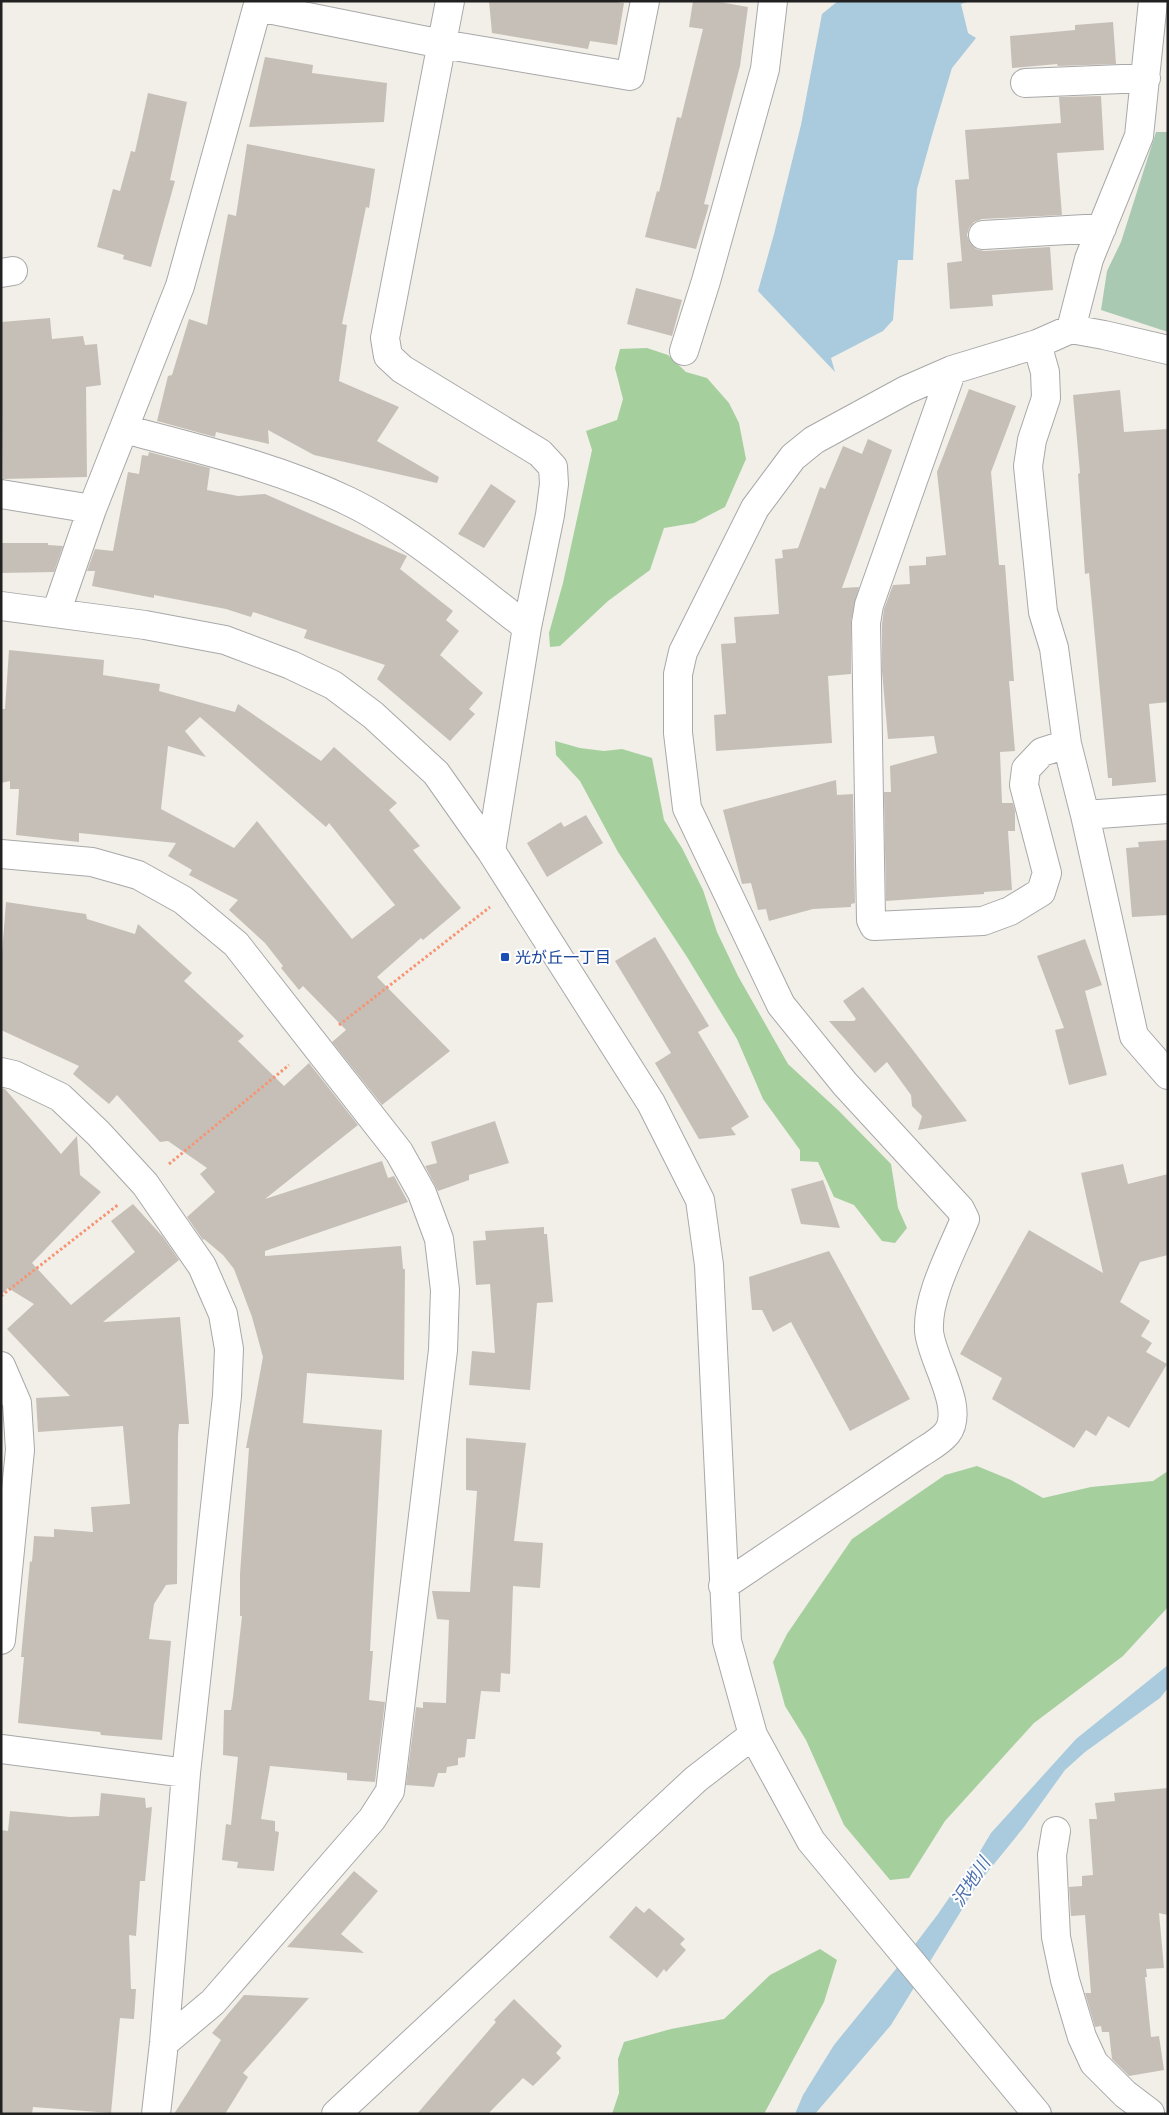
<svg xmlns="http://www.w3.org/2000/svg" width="1169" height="2115" font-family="Montserrat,'Noto Sans JP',sans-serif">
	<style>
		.forest { fill: #a6cf9e }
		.cemetery { fill: #aac9b3 }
		.water { fill: #aacadd }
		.building { fill: #c6bfb7; fill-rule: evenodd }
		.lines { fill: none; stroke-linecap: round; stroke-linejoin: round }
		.minor-casing { stroke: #a8a8a8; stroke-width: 30 }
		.path { stroke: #f69474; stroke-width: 3; stroke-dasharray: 2.5 2.5; stroke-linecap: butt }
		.minor { stroke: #fff; stroke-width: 28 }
		.transit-dot { fill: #1a4fb4; stroke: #fff; stroke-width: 2 }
		.labels { text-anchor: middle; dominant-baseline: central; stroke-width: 4; stroke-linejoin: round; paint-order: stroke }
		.transit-label { font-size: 16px; fill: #164399; stroke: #fff; text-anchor: start }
		.water-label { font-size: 18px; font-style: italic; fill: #4f71af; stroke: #fff }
	</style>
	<rect width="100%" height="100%" fill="#f1efe8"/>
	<path class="forest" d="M647,348L668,355L686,372L707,378L729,403L739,423L746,459L725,507L694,523L664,528L650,570L608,601L560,646L550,647L549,633L563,583L592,450L586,431L617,420L623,399L615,368L620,349Z
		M555,741L580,748L604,751L622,749L652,758L664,820L682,848L703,890L717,932L738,976L788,1064L839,1111L891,1164L898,1208L907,1228L895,1243L882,1241L854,1205L834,1197L818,1162L800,1161V1150L763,1099L737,1039L687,957L618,852L580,781L556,755Z
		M977,1466L1011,1480L1043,1498L1091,1487L1153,1481L1168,1471V1607L1123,1656L1034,1723L945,1821L909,1878L890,1880L844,1825L806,1740L785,1706L773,1662L787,1634L852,1539L945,1475Z
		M820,1949L837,1960L824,2002L764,2114H612L619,2093L618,2059L624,2042L671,2029L724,2019L770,1975Z"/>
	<path class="cemetery" d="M1156,132H1168V332L1101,310L1107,271L1121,242Z"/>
	<path class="water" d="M838,1H971L961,4L968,33L976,38L952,68L932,135L917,189L913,260H898L893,320L883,331L831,358L835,372L758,291L774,234L801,125L822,14Z
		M1168,1665V1688L1160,1698L1085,1752L1065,1770L1024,1827L977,1885L891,2025L815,2114H795L803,2095L834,2045L900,1964L938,1914L973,1863L991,1833L1076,1739Z"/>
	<path class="building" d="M489,1H609L624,3L617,45L590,41L588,49L492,33Z
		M693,1H714L748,7L740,66L704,204L709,205L696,249L645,237L657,191L659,192L677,117L681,118L703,29L689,27Z
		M1113,22L1116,64L1058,66L1057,64L1012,68L1010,36L1075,30V25Z
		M265,57L313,65L312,73L387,83L384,122L249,127Z
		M148,93L187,102L170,180L175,181L151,267L123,259L124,255L97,247L113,189L120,191L131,151L135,152Z
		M1101,96L1104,150L1057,153L1062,215L982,219L974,222L969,228L967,235L970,243L976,249L984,251L1050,247L1053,290L992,295L993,306L950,309L947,263L962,261L955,180L969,179L965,130L1061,123L1059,97Z
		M247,144L375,169L369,208L366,207L342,324L347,325L339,381L399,407L377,441L439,477L437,483L314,455L268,430L269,444L216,432L215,437L157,421L168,376L172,375L189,319L207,325L228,214L236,216Z
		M636,288L682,300L672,336L627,324Z
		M50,318L52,339L83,336L85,345L97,344L101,385L86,387L87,477L3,479L1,322Z
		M969,389L1016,406L991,472L999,565H1005L1014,681H1009L1015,751L1000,752L1002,803H1013L1015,811V831H1008L1012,890L984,892V894L886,901L884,792H891L890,766L937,753L934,736L888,739L882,671V624L884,609L893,585L910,584L909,566L926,565V557L946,555L937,472Z
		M1120,390L1124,432L1168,429V702L1149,704L1156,782L1112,786V778H1108L1089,573L1085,574L1078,474L1080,473L1073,395Z
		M868,439L892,450L842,588L859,587L851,621V674L828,676L832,743L716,751L714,715L726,714L721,644L736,643L734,617L779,614L775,559L783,558L782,550L798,548L820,487L825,489L843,446L862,454Z
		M149,452L210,468L207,490L238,496L265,494L407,556L400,569L453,611L446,620L459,631L440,655L483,693L469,709L475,714L450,741L377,679L385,665L304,638L307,630L253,612L251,617L226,609L154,595V598L92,586L95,571H87L95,549L113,551L128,472L139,474L142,455L148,456Z
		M491,484L516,501L484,548L458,534Z
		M1,543H48V545L63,546L54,572L1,573Z
		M9,650L104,660L103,675L160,684L159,691L235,712L238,704L321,761L334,747L397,803L389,810L420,846L413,850L461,908L423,940L421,938L377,977L450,1051L382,1105L332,1042L346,1030L303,986L299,990L281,968L283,966L265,943L229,910L238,900L189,875L192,870L168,856L176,843L79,833V842L16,835L19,789H10V781L1,783V709H5ZM200,717L326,827L329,823L395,905L352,939L257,821L234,848L161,809L168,746L206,757L185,731Z
		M836,780L837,795L853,794L855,903L851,904V907L813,909L769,921L766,909L758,910L751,883L742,884L723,810Z
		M586,815L603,843L547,877L527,843L561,822L564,827Z
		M1168,840V915L1132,917L1126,848L1139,847L1138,842Z
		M6,902L86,914L87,919L135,934L138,924L192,973L184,981L244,1036L238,1041L284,1086L309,1063L358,1125L265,1199L382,1161L388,1178L394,1176L408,1202L265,1251V1256L401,1246L403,1269H405L404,1380L307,1373L303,1423L382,1430L370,1651H373L369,1700L385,1702L375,1782L347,1780V1773L270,1766L261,1819L275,1821V1831L279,1832L274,1871L237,1868L238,1862L222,1860L226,1824L231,1825L238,1757L223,1755L224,1710H231L233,1697L242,1616H240V1574L249,1448H246L263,1357L252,1317L234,1269L223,1255L204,1239L203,1240L187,1217L215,1192L200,1174L207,1168L168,1141L160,1142L117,1095L109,1104L73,1074L79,1066L1,1030V966Z
		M655,937L709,1026L698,1032L749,1117L731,1128L736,1135L699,1139L655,1063L671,1053L615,961Z
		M1085,939L1102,985L1085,991L1107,1075L1069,1085L1055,1030L1064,1028L1037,956Z
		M863,987L909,1045L967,1121L918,1130L922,1116L912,1106L911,1095L887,1062L875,1073L829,1021H854L856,1019L843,1001Z
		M1,1088L5,1089L61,1154L77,1136L80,1175L101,1192L32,1263L71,1305L135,1252L111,1221L133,1204L163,1237L179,1260L103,1322L180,1317L189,1424H179L178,1435L177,1584L166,1585L154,1604L149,1639L171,1641L162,1740L101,1735L100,1732L18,1723L24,1657H21L30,1561L32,1562L34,1536L54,1537V1529L93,1532L91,1507L130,1504L123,1426L38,1432L36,1398L70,1396L7,1329L34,1304L8,1288L1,1295Z
		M495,1121L509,1163L469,1175V1180L438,1191L425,1166L437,1163L431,1142Z
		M1123,1164L1128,1184L1168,1174V1255L1140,1262L1120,1302L1150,1321L1141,1336L1152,1343L1146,1352L1167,1364L1129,1428L1108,1416L1096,1436L1086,1430L1074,1448L992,1399L1002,1378L960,1354L1029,1230L1103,1273L1081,1173Z
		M823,1180L840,1228L801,1224L791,1189Z
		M544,1227V1234H547L553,1302L537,1303L530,1390L469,1385L472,1351L495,1353L490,1284L476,1285L473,1241L486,1240L485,1231Z
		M829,1251L910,1399L850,1431L791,1322L773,1332L762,1310H752L749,1277Z
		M466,1438L526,1443L514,1541L543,1543L540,1588L513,1586L510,1674L501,1673L500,1692L481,1691L475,1739H467L465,1757L458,1758V1765L447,1767L446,1773H438L434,1787L406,1785L416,1707L423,1708V1702L446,1703L449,1620L437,1619L432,1591L470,1592L477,1491L466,1490Z
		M1168,1788V1915L1159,1913L1164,1968L1146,1969L1147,1977H1145L1151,2037L1159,2036L1164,2070L1129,2076L1112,2059L1109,2032H1102L1101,2026L1095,2027L1085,1993H1091L1085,1915L1071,1916L1069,1887L1082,1886V1876L1093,1875L1089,1819H1097L1095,1803L1115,1801L1114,1793Z
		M101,1793L145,1798L146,1808L152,1807L145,1881H140L136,1936L129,1935L131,1989H136L134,2019L120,2018L111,2113L33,2107L32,2114H1V1830L8,1831L10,1811L70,1817L99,1816Z
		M354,1871L378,1891L341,1934L364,1953L287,1947Z
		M636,1906L644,1913L649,1908L685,1939L680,1944L686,1950L666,1972L664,1969L657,1978L609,1937Z
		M244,1995L309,1998L243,2073L248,2077L225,2114H174L221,2040L212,2033Z
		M514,1999L562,2046L556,2053L561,2058L533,2086L523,2078L488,2114H417L496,2022L494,2020Z"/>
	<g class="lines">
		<defs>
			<path id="minor" d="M450,1L385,338L388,356L402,369L540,453L553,467L554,484L550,515L527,627L491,851
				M258,7L442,44L630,76L645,1
				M1025,83L1146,78
				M983,235L1102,228
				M1,273L13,271
				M1071,329L1089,259L1139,136L1153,1
				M1037,344L1045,372L1046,398L1032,440L1028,466L1043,612L1054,648L1067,744L1085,815L1134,1036L1168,1075
				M684,351L706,281L765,69L773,1
				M952,370L869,605L866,623L871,920L874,926L983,921L1010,911L1041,892L1047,873L1024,785L1026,769L1042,752L1067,744
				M124,429C199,449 277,467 348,501C409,530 473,586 527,627
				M1,494L92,509
				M1,606L145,625L225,640L291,665L333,685L373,715L436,773L491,851L651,1103L700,1200L709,1265L727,1641L753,1735L811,1841L1037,2114
				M56,613L92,509L180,286L259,1
				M1085,815L1168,809
				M1,854L92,862L138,875L183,900L236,944L399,1152L422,1193L439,1239L445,1290L443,1350L390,1791L372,1819L213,2002L164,2043
				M1,1072L14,1075L60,1097L98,1133L145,1184L202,1266L223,1314L229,1349L227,1396L186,1773L164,2043L156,2114
				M1,1366L17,1403L20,1450L1,1640
				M723,1586L919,1454C928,1448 940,1442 947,1433C966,1408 931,1359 929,1331C927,1296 952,1251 965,1219L960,1209L845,1084L781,1005L687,808L678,733V674L683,652L755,508L793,457L814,440L906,390L952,370L1037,344L1071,329L1104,335L1168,350
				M1,1749L186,1773
				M1056,1831L1052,1855L1056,1937L1065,1980L1082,2037L1094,2063L1125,2094L1150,2113
				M336,2114L696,1779L753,1735"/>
		</defs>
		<use href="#minor" class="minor-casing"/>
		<path class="path" d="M339,1025L490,907
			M169,1164L289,1065
			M1,1296L119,1204"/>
		<use href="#minor" class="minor"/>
	</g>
	<rect class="transit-dot" x="500" y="952" width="10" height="10" rx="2.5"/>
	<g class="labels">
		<g class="transit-label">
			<text x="515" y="957">光が丘一丁目</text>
		</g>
		<g class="water-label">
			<text transform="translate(971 1882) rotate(-57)">沢地川</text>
		</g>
	</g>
	<rect width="1169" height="2115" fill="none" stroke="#212121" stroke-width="5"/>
</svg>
